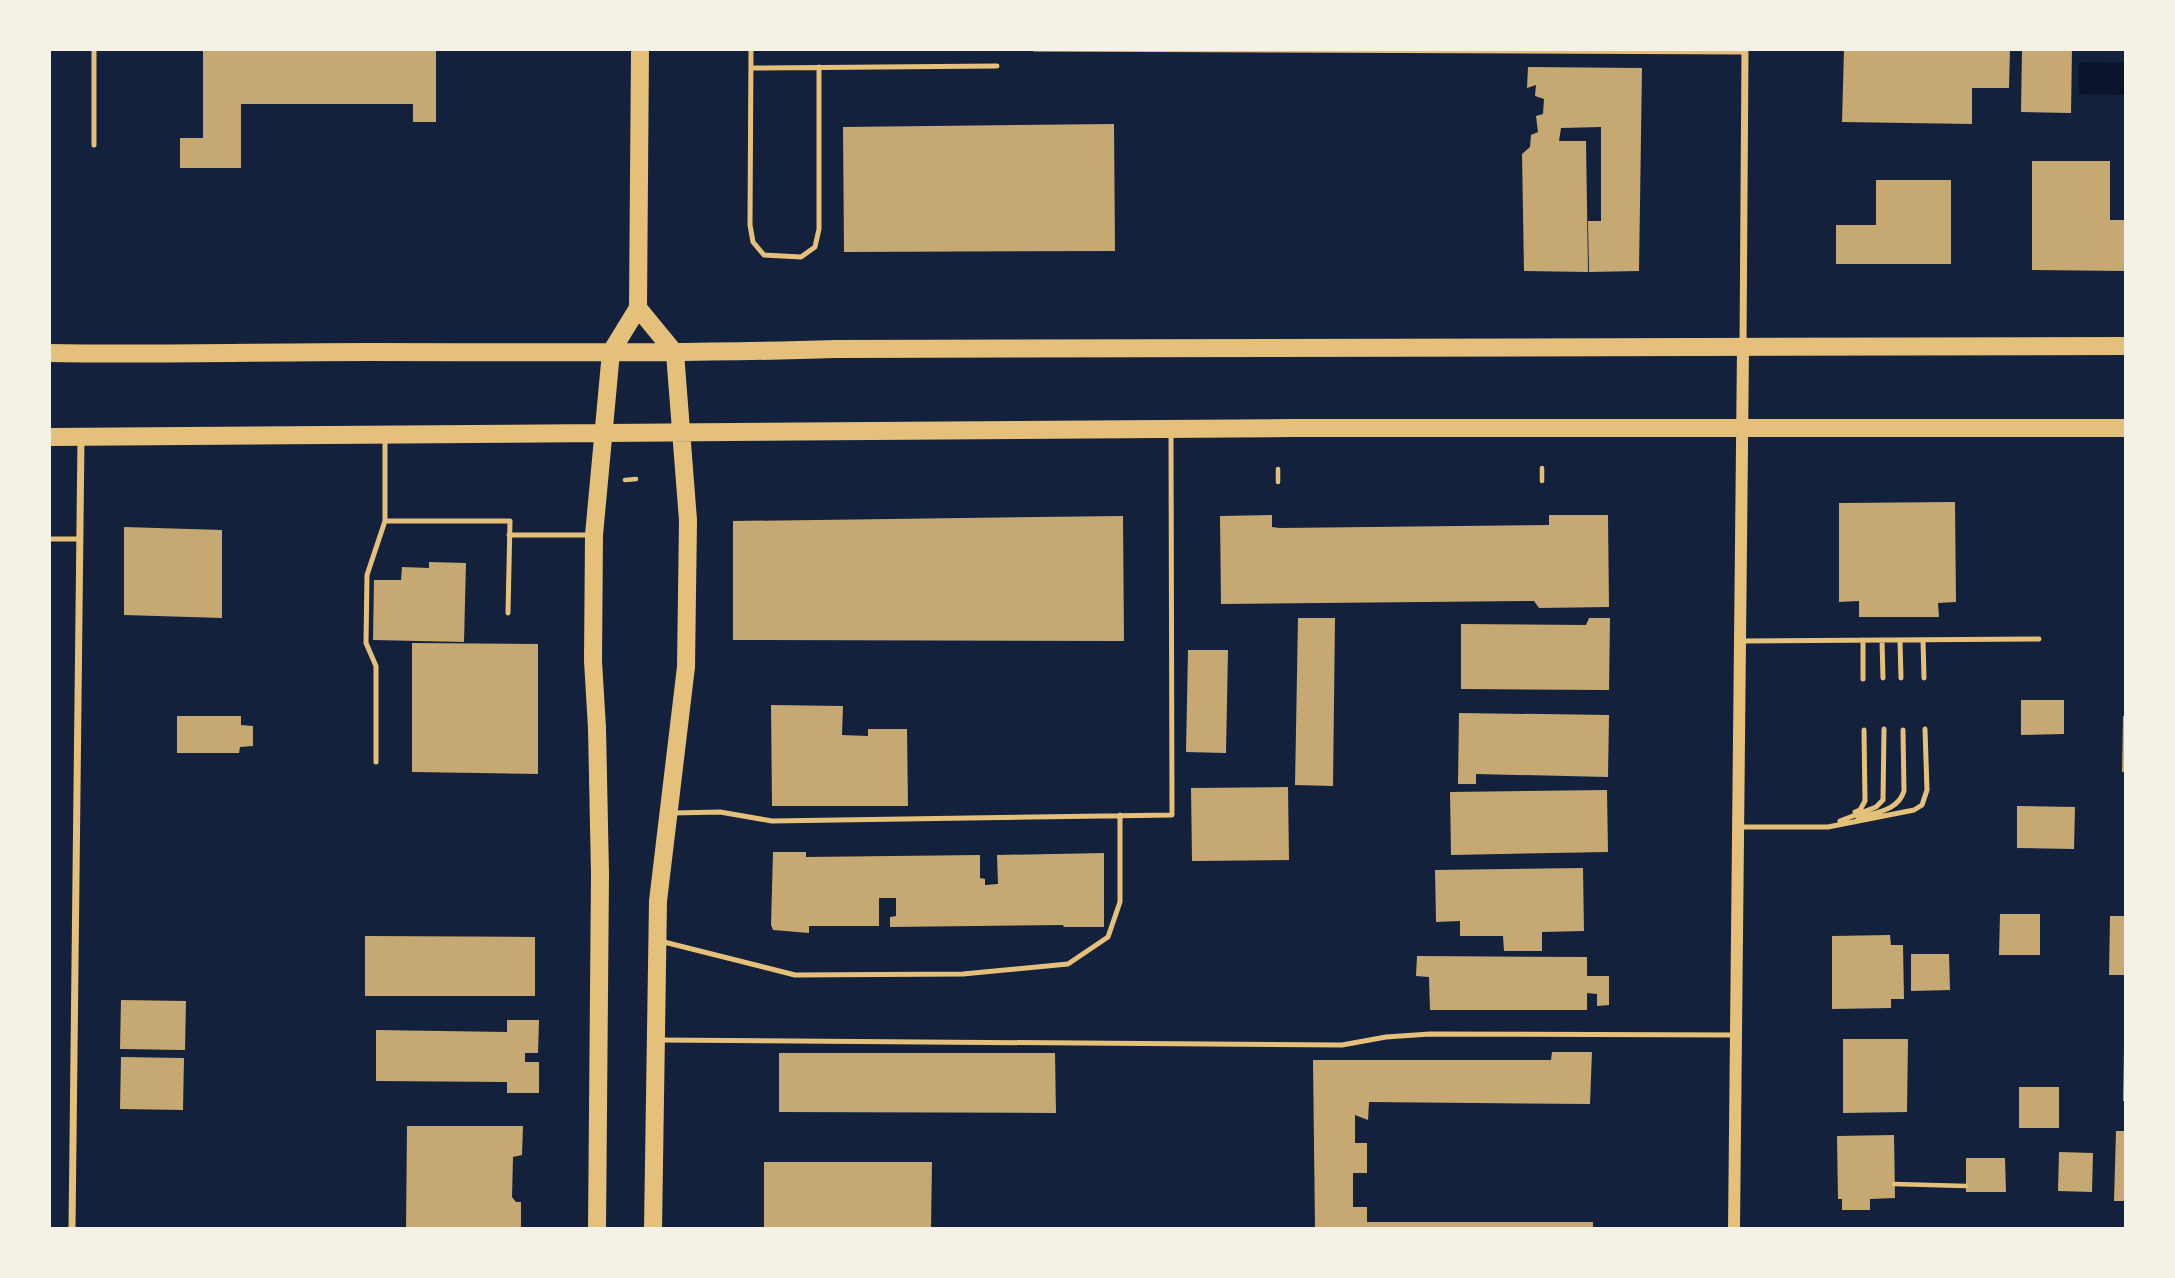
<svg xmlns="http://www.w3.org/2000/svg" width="2175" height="1278" font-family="Roboto,sans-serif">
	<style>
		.water { fill: #0b132b }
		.building { fill: #c6a872 }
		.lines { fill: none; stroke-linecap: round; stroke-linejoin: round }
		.path { stroke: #e5c07b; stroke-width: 4.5 }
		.service { stroke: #e5c07b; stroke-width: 5 }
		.minor { stroke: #e5c07b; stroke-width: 7 }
		.tertiary { stroke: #e5c07b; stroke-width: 12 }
		.primary { stroke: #e5c07b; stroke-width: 18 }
	</style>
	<rect width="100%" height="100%" fill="#14213d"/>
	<path class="water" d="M2079,62L2126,63V95L2079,94Z"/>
	<path class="building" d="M203,49H436V122H413V104H241V168H180V138H203Z
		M1844,49H2010L2009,88H1972V124L1842,122Z
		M2022,49H2072L2071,113L2021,112Z
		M1528,67L1642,68L1639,271L1589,272L1588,221H1601V127L1561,128L1559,141H1586L1588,272L1524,271L1522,154L1530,147L1531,135L1538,132L1536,116L1543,114L1544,99L1535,96L1536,85L1527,88Z
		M1114,124L1115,251L844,252L843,127Z
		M2032,161H2110V220H2125V271L2032,270Z
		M1876,180H1951V264H1836V225H1876Z
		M1955,502L1956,602L1938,603L1939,617H1859V601L1839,602V503Z
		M1272,515V527L1280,528L1549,525V515H1608L1609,607L1539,608L1534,601L1221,604L1220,516Z
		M1123,516L1124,641L733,640V521Z
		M124,527L222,530V618L124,615Z
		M429,562L466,563L464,642L373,640L374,580H401L402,567L429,568Z
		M1298,618H1335L1333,786L1295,785Z
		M1589,618H1610L1609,690L1461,689V624L1586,625Z
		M412,643L538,644V774L412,772Z
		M1188,650H1228L1226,753L1186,752Z
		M2021,700H2064V734L2021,735Z
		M771,705L843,706L842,735L868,736V729H907L908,806H772Z
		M1459,713L1609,715L1608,777L1476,774V784H1458Z
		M177,716H241V725L253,726V746L240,747L239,753H177Z
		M2123,716H2126V772H2122Z
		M1288,787L1289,860L1192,861L1191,788Z
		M1607,790L1608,852L1451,855L1450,792Z
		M2017,806L2075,807L2074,849L2017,848Z
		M773,852H806V857L980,855V878L985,879V885L998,884L997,855L1104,853V927H1064L1063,925L890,927V917L896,916V898H879V926H809V933L773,930L771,925Z
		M1583,868L1584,931L1542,932V951H1504L1503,936H1460V921L1436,922L1435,870Z
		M2000,914H2040V955H1999Z
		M2110,916H2126V975H2109Z
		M1890,935L1891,945H1903L1904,999H1891V1008L1832,1009V936Z
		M365,936L535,937V996H365Z
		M1911,954H1949L1950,990L1911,991Z
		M1417,956L1587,957V976H1609V1005L1597,1006V994L1587,993V1010H1430L1429,977L1416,976Z
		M121,1000L186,1001L185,1050L120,1049Z
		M507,1020H539L538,1053H525V1062H539V1093H507V1082L376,1081V1030L507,1032Z
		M1843,1039H1908L1907,1112L1843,1113Z
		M2124,1047H2126V1101H2123Z
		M1552,1052H1592L1590,1104L1369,1102L1368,1120L1355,1115V1143H1367V1173H1353V1207H1367V1222H1593V1229H1315L1313,1060H1551Z
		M779,1053H1055L1056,1113L779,1112Z
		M121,1057L184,1058L183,1110L120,1109Z
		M2019,1087H2059V1128H2019Z
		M407,1126H523L522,1155L513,1157L512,1197L516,1202H521V1229H406Z
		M2116,1131H2126V1201H2114Z
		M1894,1135L1895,1198L1870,1199V1210H1842V1199H1838L1837,1136Z
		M2059,1152L2093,1153L2092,1192L2058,1191Z
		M1966,1158H2005L2006,1192H1966Z
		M764,1162H932L931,1229H764Z"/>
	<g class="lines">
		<path class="path" d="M1278,469V482
			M625,480L636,479
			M1542,481V468
			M1894,1184L1966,1186"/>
		<path class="service" d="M94,49V145
			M751,49L750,225L753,242L764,255L801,257L815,247L819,229V67
			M1034,49L1745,52
			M751,68L997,66
			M385,521H510L508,613
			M509,535H590
			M49,539H79
			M1863,640V679
			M1882,640L1883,678
			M1900,640L1901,678
			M1923,640L1924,678
			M1741,641L2039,639
			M376,762V666L366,643L367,575L385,521V438
			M1855,812L1860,810L1865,801L1864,730
			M673,813L720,812L772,821L1172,815L1171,433
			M1858,818C1876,812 1898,811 1904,791L1903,730
			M1840,821L1876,807L1883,800L1884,729
			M1738,827H1828L1914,810L1922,805L1927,790L1925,729
			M660,941L795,975L963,974L1068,964L1108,937L1120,902V815
			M658,1040L1342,1045L1386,1037L1430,1034L1736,1035"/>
		<path class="minor" d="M1743,347L1745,49
			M72,1229L81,438"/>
		<path class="tertiary" d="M1734,1229L1743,348"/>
		<path class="primary" d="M638,308L675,353L688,520L686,667L658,901L653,1229
			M49,353C155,355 262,352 368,352C524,352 680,354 836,349L2126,346
			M49,437L1292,428H2126
			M597,1229L600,874L597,728L593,661L594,535L611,352L638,308L640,49"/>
	</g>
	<rect width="2175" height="1278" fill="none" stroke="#f6f1e7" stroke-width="102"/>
</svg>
